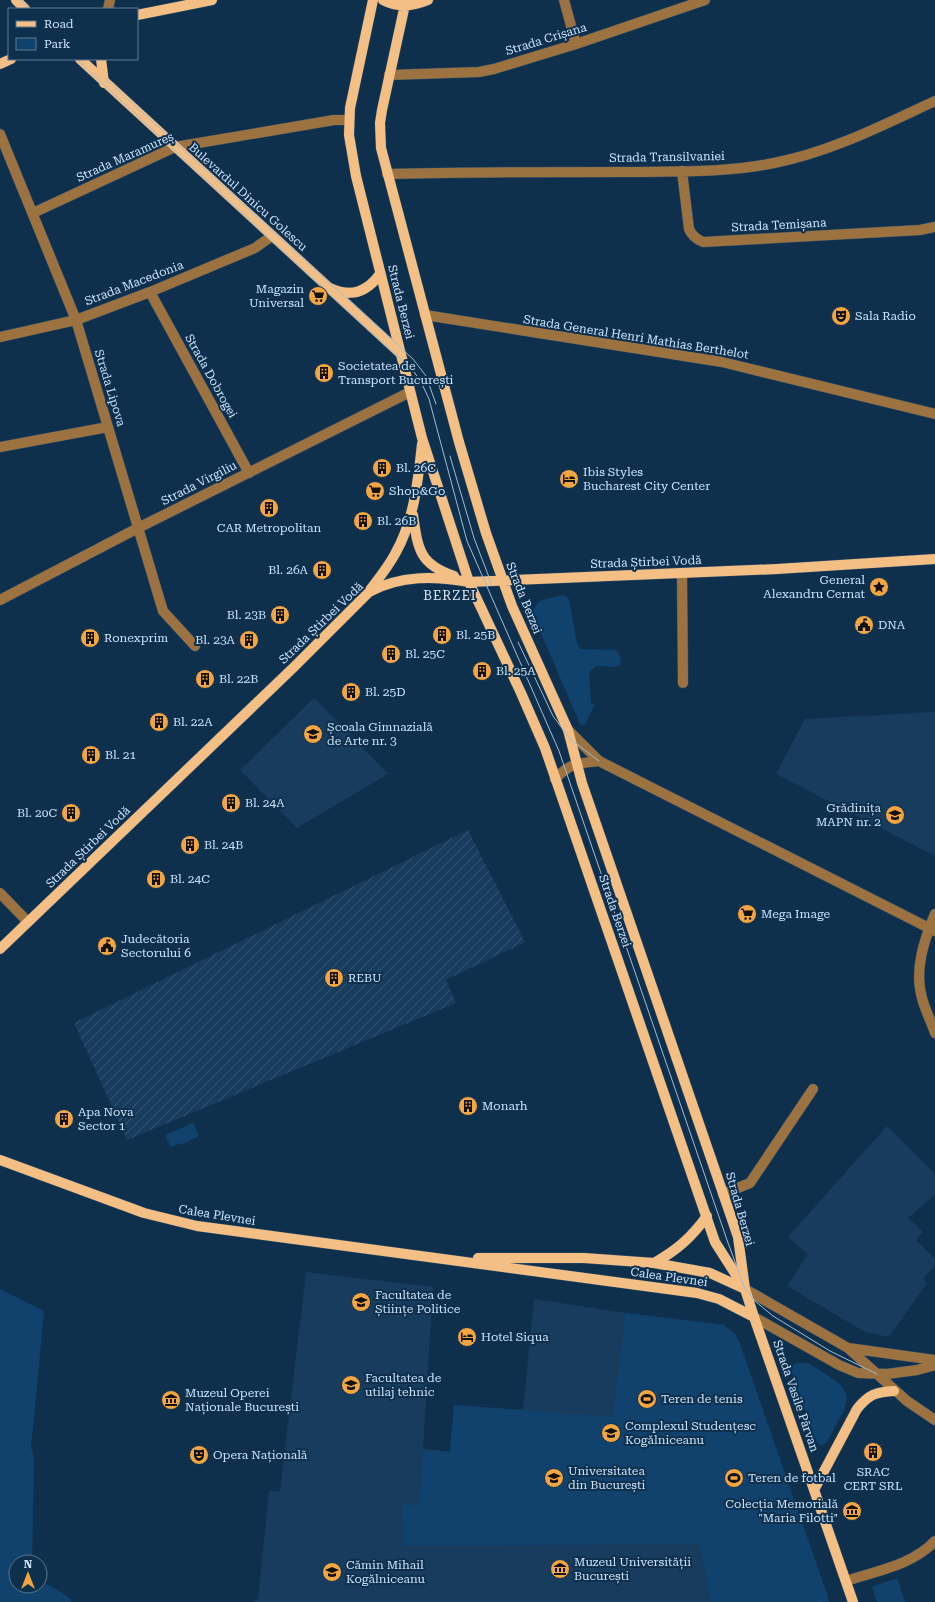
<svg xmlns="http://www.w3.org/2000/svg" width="935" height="1602" font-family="'Roboto Serif',serif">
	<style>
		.built { fill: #183c5e }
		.industrial { fill: url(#industrial-furrows) }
		.forest { fill: url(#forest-firs) }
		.park { fill: #10426d }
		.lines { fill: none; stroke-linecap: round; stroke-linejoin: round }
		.minor-casing { stroke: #2d4d69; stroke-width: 11 }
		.major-casing { stroke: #2d4d69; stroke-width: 11 }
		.minor { stroke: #9d7241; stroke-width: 10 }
		.major { stroke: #f3bf84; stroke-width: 10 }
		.tram { stroke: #a1bcd6; stroke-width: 1 }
		.labels { text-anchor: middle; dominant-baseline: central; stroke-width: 4; stroke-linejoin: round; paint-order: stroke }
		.street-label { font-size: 12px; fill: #cae3fc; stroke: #0f304d }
		.poi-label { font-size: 12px; fill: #cae3fc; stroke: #0f304d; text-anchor: start }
		.neighbourhood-label { font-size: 13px; letter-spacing: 1px; fill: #dae6f3; stroke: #0f304d }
	</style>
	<defs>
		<pattern id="industrial-furrows" width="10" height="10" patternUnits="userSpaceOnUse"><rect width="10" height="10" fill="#183c5e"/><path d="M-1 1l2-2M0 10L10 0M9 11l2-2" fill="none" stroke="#385876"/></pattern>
		<pattern id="forest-firs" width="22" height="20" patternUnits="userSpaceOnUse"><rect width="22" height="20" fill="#10426d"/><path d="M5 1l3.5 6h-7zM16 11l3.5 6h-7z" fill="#315d83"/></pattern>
	</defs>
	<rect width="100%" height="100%" fill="#0f304d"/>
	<path class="built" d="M314,698L388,774L297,828L240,770Z
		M935,712V856L776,774L805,719Z
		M887,1126L935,1174V1194L908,1218L923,1232L916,1240L935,1259V1266L923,1278L927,1283L889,1337L865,1332L787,1286L808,1254L788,1237Z
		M306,1272L433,1287L423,1449L450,1452L454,1405L523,1410L534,1299L626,1313L724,1325L735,1334L739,1341L762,1411L829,1602H253L258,1599L269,1491H280Z"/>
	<path class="industrial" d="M468,830L525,942L446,980L456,1003L127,1140L74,1023Z"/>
	<path class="forest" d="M827,1594L829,1602H795Z"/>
	<path class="park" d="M559,596H566L569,599L577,643L580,649L615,650C620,654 622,659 620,665L615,667L596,666L589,672L591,703L595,704L585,724L582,725L580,724L533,615V610L539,601Z
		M193,1123L199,1136L181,1145L180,1143L171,1147L165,1135Z
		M0,1289L44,1311L31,1448L34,1456L32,1562H16V1586H40V1582H42L56,1589L71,1599V1602H0Z
		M626,1313L724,1325L734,1333L739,1341L827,1594L795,1602H711L700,1544L404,1546L402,1504L420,1506L423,1449L450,1452L454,1405L613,1417Z
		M798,1363H808L827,1375L842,1386L847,1397L844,1410L827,1442L823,1445L819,1444L816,1441L791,1370L794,1364Z
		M897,1578L905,1602H877L872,1587Z"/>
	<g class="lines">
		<defs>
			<path id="minor" d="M564,0L576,44
				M108,9L110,0
				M389,75L479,72L494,69L576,44L705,0
				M0,134L76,320L163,611L195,646
				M682,171L689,229C692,236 696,239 703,242L920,230L935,227
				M387,174C467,172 547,172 626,172C676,171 726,173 774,163C831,152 883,125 935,101
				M33,213L175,147L334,120H349
				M150,292L249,473
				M425,315L722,362L935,414
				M0,337L76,320L150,292L255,248L272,236
				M0,447L108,427
				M682,574L683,683
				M0,600L138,528L410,392
				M568,730L599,761L935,931
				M555,779C571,762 578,764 599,761
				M0,893L28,922
				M935,914C924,940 914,970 922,998C925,1010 931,1021 935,1033
				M723,1194L750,1183L813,1089
				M745,1289L848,1348L907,1401L935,1420
				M754,1317L839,1365L858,1373L887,1374L917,1370L935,1365
				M848,1348L935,1360
				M846,1581C876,1571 913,1565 935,1541"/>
			<path id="major" d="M16,0L25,9
				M373,0L350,108L349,135L356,176L422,438L469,582L521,693L545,748L715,1242L743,1286
				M383,0C398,8 414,6 428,0
				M406,0L382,110L380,123L381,148L459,442L486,533L512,606L568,730L582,783L738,1237L745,1289L754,1317L853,1602
				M137,15L212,0
				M80,59L400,353
				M101,59L104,83
				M0,64L11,59
				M330,288C351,298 367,292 380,274
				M413,515C418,549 419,564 454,576
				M370,590C379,578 388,567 395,554C414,521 418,481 422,444
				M0,949L294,667L369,592C401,575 434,576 469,582L777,569L935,559
				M0,1160L144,1213L197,1226L697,1293L719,1299L754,1317
				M478,1258H584L654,1263L710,1273L745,1289
				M654,1263C677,1250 691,1238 707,1216
				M814,1490L857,1409C869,1394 876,1392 894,1391"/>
		</defs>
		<use href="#minor" class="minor-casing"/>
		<use href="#major" class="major-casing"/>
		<use href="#minor" class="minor"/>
		<use href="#major" class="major"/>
		<path class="tram" d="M20,0L30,9
			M76,59L334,298L402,360L414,372L421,382L429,399L467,541L559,751L727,1240L745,1289L755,1301L773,1316L830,1351L877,1374
			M106,79L413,359L426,376L436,404
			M450,456L474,538L492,585
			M518,642L553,716L570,739L599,761"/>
	</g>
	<defs>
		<symbol id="supermarket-disc" viewBox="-11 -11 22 22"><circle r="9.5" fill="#f2a541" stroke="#0f304d"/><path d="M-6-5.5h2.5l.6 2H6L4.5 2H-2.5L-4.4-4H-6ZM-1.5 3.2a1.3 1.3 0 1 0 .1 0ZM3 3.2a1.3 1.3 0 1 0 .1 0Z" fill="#111"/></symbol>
		<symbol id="theatre-disc" viewBox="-11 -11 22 22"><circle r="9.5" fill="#f2a541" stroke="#0f304d"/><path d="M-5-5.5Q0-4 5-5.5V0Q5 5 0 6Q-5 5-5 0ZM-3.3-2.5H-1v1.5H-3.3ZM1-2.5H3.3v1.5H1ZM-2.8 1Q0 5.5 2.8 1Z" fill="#111"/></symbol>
		<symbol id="building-disc" viewBox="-11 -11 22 22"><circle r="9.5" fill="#f2a541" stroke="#0f304d"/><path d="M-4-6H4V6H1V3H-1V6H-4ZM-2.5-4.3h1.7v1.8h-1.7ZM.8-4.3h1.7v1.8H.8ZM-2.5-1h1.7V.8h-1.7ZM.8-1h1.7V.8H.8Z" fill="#111"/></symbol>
		<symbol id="hotel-disc" viewBox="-11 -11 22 22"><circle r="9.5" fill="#f2a541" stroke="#0f304d"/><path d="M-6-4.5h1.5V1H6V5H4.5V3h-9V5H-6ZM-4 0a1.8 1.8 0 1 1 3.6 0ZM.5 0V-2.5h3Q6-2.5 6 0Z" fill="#111"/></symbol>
		<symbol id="sight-disc" viewBox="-11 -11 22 22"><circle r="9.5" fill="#f2a541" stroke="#0f304d"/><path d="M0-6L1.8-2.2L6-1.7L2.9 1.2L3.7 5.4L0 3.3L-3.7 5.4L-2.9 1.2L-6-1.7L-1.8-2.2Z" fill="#111"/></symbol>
		<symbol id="civic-disc" viewBox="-11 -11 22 22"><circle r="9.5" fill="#f2a541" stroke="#0f304d"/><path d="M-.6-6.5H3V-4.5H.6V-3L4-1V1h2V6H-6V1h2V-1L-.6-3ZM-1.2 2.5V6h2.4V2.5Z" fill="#111"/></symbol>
		<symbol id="school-disc" viewBox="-11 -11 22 22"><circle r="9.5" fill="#f2a541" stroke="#0f304d"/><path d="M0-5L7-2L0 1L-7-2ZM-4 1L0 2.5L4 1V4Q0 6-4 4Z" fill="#111"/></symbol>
		<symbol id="university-disc" viewBox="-11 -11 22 22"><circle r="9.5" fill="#f2a541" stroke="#0f304d"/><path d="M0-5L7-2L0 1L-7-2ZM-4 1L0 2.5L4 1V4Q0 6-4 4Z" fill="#111"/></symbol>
		<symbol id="stadium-disc" viewBox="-11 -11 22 22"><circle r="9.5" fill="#f2a541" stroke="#0f304d"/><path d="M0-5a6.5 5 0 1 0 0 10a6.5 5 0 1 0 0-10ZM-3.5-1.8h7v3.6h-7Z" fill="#111"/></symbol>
		<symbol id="museum-disc" viewBox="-11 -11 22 22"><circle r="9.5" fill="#f2a541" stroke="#0f304d"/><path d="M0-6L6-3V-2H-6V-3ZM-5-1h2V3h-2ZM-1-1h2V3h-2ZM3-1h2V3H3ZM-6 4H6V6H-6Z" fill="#111"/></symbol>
	</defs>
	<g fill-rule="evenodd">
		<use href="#supermarket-disc" x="307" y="285" width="22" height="22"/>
		<use href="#theatre-disc" x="830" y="305" width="22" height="22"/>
		<use href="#building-disc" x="313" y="362" width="22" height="22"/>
		<use href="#building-disc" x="371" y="457" width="22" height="22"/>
		<use href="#hotel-disc" x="558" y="468" width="22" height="22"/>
		<use href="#supermarket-disc" x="364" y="480" width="22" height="22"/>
		<use href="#building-disc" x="258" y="497" width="22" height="22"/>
		<use href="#building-disc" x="352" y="510" width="22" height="22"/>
		<use href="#building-disc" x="311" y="559" width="22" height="22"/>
		<use href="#sight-disc" x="868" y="576" width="22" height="22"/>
		<use href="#building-disc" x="269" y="604" width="22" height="22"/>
		<use href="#civic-disc" x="853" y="614" width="22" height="22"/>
		<use href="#building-disc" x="431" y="624" width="22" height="22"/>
		<use href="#building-disc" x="79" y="627" width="22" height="22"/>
		<use href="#building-disc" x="238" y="629" width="22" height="22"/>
		<use href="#building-disc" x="380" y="643" width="22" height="22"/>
		<use href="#building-disc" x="471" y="660" width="22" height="22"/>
		<use href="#building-disc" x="194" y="668" width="22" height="22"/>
		<use href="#building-disc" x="340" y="681" width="22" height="22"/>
		<use href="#building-disc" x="148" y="711" width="22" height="22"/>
		<use href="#school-disc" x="302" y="723" width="22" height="22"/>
		<use href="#building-disc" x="80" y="744" width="22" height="22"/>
		<use href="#building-disc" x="220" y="792" width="22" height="22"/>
		<use href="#building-disc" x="60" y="802" width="22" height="22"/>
		<use href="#school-disc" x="884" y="804" width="22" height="22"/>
		<use href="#building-disc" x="179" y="834" width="22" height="22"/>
		<use href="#building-disc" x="145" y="868" width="22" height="22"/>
		<use href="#supermarket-disc" x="736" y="903" width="22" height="22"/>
		<use href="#civic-disc" x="96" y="935" width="22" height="22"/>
		<use href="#building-disc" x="323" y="967" width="22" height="22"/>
		<use href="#building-disc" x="457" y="1095" width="22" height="22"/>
		<use href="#building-disc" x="53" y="1108" width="22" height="22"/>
		<use href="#university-disc" x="350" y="1291" width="22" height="22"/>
		<use href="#hotel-disc" x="456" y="1326" width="22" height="22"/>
		<use href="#university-disc" x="340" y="1374" width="22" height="22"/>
		<use href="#stadium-disc" x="636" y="1388" width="22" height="22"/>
		<use href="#museum-disc" x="160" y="1389" width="22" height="22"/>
		<use href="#university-disc" x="600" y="1422" width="22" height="22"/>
		<use href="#building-disc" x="862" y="1441" width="22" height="22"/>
		<use href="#theatre-disc" x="188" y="1444" width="22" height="22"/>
		<use href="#university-disc" x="543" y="1467" width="22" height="22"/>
		<use href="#stadium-disc" x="723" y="1467" width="22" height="22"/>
		<use href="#museum-disc" x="841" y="1500" width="22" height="22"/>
		<use href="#museum-disc" x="549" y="1558" width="22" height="22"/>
		<use href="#university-disc" x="321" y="1561" width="22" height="22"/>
	</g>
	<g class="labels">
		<g class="street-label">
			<text transform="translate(546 39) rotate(-17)">Strada Crișana</text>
			<text transform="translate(125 157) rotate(-24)">Strada Maramureș</text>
			<text transform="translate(667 157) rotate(-1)">Strada Transilvaniei</text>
			<text transform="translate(248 197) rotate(42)">Bulevardul Dinicu Golescu</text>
			<text transform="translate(779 225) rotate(-3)">Strada Temișana</text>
			<text transform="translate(134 283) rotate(-21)">Strada Macedonia</text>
			<text transform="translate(401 302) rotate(76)">Strada Berzei</text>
			<text transform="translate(636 337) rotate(9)">Strada General Henri Mathias Berthelot</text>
			<text transform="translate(211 376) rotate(61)">Strada Dobrogei</text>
			<text transform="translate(110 388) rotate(73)">Strada Lipova</text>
			<text transform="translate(199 483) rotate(-27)">Strada Virgiliu</text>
			<text transform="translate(646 562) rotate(-2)">Strada Știrbei Vodă</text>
			<text transform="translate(524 598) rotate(68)">Strada Berzei</text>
			<text transform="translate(321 623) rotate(-44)">Strada Știrbei Vodă</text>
			<text transform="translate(88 847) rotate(-44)">Strada Știrbei Vodă</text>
			<text transform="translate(615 911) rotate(71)">Strada Berzei</text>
			<text transform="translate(740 1209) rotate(74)">Strada Berzei</text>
			<text transform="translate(217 1215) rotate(9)">Calea Plevnei</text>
			<text transform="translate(669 1277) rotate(8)">Calea Plevnei</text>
			<text transform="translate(796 1396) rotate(71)">Strada Vasile Pârvan</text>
		</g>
		<g class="poi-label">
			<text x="304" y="289" text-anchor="end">Magazin<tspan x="304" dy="14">Universal</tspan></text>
			<text x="855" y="316">Sala Radio</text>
			<text x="338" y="366">Societatea de<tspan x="338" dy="14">Transport București</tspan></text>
			<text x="396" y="468">Bl. 26C</text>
			<text x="583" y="472">Ibis Styles<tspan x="583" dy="14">Bucharest City Center</tspan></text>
			<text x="389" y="491">Shop&amp;Go</text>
			<text x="377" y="521">Bl. 26B</text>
			<text x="269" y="528" text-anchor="middle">CAR Metropolitan</text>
			<text x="308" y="570" text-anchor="end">Bl. 26A</text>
			<text x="865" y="580" text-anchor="end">General<tspan x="865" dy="14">Alexandru Cernat</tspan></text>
			<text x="266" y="615" text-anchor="end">Bl. 23B</text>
			<text x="878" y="625">DNA</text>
			<text x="456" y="635">Bl. 25B</text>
			<text x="104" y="638">Ronexprim</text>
			<text x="235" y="640" text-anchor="end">Bl. 23A</text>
			<text x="405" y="654">Bl. 25C</text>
			<text x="496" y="671">Bl. 25A</text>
			<text x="219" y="679">Bl. 22B</text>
			<text x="365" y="692">Bl. 25D</text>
			<text x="173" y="722">Bl. 22A</text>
			<text x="327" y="727">Școala Gimnazială<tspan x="327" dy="14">de Arte nr. 3</tspan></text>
			<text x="105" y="755">Bl. 21</text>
			<text x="245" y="803">Bl. 24A</text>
			<text x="881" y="808" text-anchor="end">Grădinița<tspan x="881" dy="14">MAPN nr. 2</tspan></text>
			<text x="57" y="813" text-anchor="end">Bl. 20C</text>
			<text x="204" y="845">Bl. 24B</text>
			<text x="170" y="879">Bl. 24C</text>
			<text x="761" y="914">Mega Image</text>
			<text x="121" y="939">Judecătoria<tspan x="121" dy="14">Sectorului 6</tspan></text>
			<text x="348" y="978">REBU</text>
			<text x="482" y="1106">Monarh</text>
			<text x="78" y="1112">Apa Nova<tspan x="78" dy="14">Sector 1</tspan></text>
			<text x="375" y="1295">Facultatea de<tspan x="375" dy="14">Științe Politice</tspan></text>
			<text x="481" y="1337">Hotel Siqua</text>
			<text x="365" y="1378">Facultatea de<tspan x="365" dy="14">utilaj tehnic</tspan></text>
			<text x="185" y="1393">Muzeul Operei<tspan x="185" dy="14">Naționale București</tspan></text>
			<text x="661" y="1399">Teren de tenis</text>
			<text x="625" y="1426">Complexul Studențesc<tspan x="625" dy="14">Kogălniceanu</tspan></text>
			<text x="213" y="1455">Opera Națională</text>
			<text x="568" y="1471">Universitatea<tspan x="568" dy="14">din București</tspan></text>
			<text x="873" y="1472" text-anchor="middle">SRAC<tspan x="873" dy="14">CERT SRL</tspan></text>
			<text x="748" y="1478">Teren de fotbal</text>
			<text x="838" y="1504" text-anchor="end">Colecția Memorială<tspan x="838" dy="14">"Maria Filotti"</tspan></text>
			<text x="574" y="1562">Muzeul Universității<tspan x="574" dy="14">București</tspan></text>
			<text x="346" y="1565">Cămin Mihail<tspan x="346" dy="14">Kogălniceanu</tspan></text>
		</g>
		<g class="neighbourhood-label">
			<text x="450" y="595">BERZEI</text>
		</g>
	</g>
	<rect x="8" y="8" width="130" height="52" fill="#0f304d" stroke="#5a7893"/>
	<rect x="16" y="21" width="20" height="6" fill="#f3bf84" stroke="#5a7893"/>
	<text x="44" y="28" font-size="12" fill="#cae3fc">Road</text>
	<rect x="16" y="38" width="20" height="12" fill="#10426d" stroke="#5a7893"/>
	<text x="44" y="48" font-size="12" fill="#cae3fc">Park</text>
	<g transform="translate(28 1574)"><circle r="19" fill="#0f304d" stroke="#5a7893"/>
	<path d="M0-3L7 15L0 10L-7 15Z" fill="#f2a541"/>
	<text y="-6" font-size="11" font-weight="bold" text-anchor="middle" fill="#cae3fc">N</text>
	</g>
</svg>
